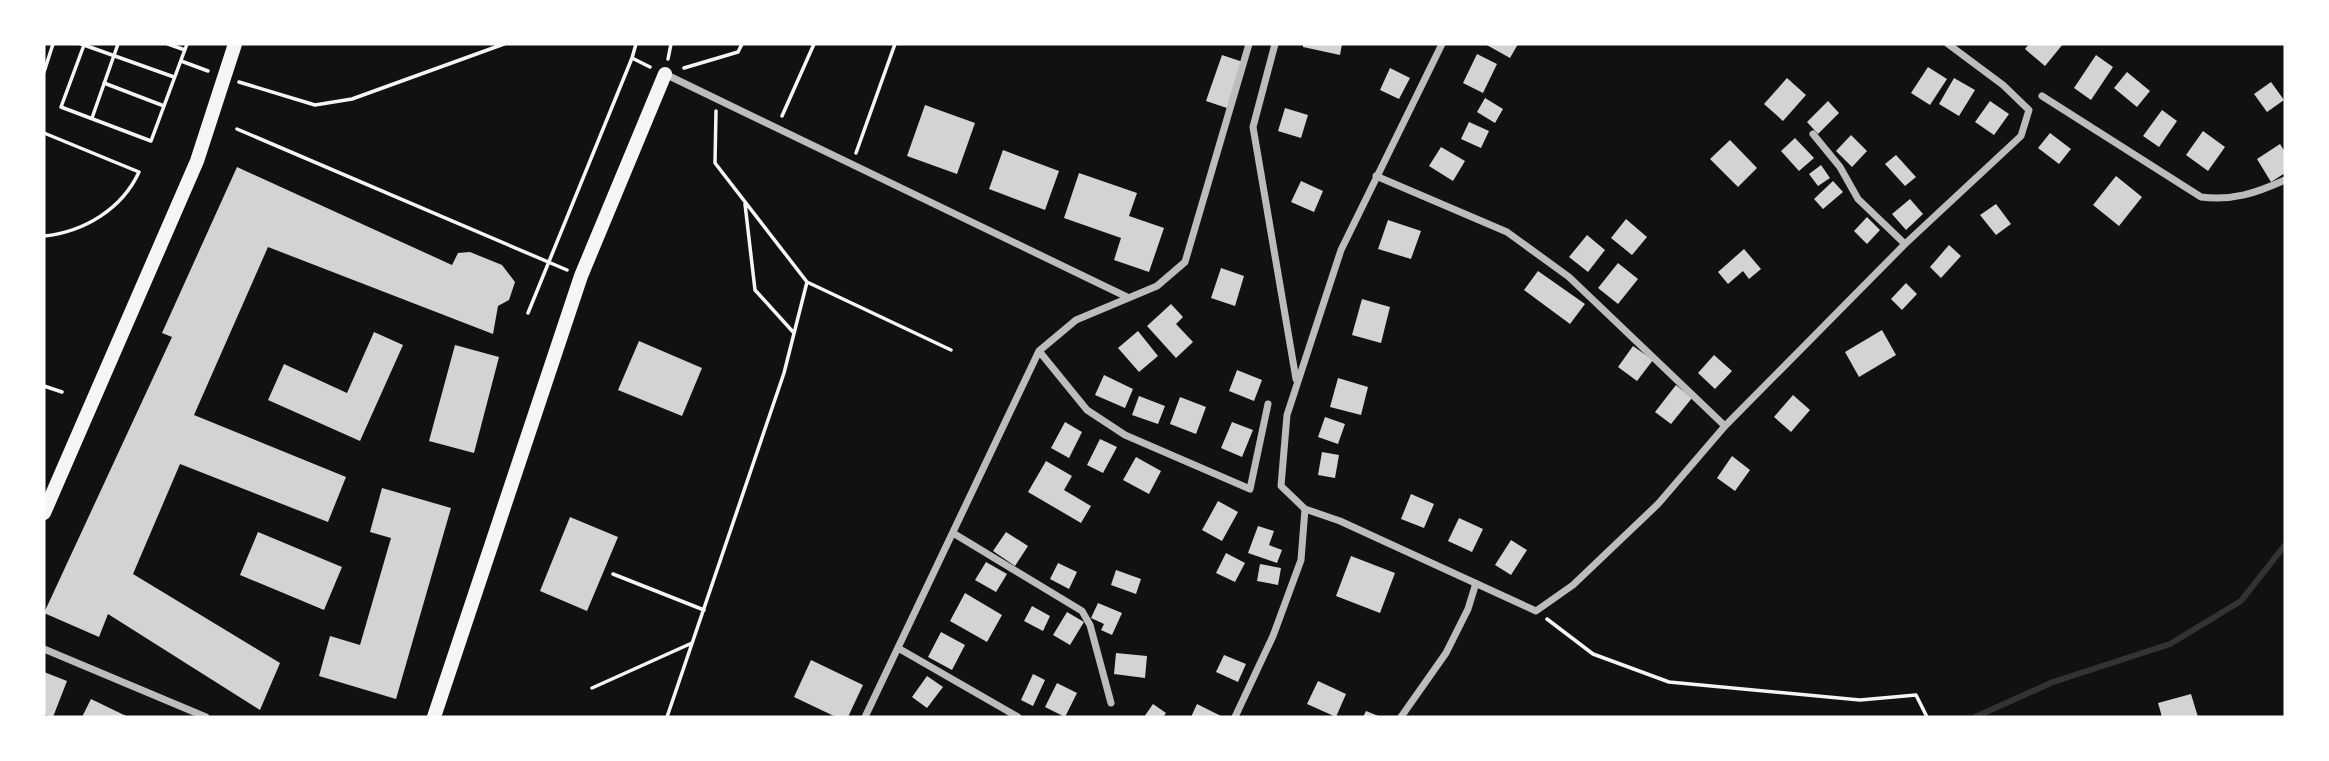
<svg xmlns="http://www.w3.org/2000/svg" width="2329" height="761" font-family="'Noto Sans',sans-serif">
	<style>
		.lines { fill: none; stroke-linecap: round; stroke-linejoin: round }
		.stream { stroke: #333; stroke-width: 6 }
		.building { fill: #d3d3d3 }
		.path { stroke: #f5f5f5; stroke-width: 3.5 }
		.minor { stroke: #bcbcbc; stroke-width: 7 }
		.secondary { stroke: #f5f5f5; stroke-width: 14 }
	</style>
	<rect width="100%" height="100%" fill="#111"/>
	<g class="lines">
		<path class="stream" d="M1975,717L2053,682L2170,644L2241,601L2285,545"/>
	</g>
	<path class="building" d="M1303,44H1342L1340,55L1303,47Z
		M1485,44H1518L1510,58Z
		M2029,44H2063L2045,66L2025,49Z
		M1477,54L1497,64L1483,93L1463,83Z
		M1222,55L1243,62L1227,108L1206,101Z
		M2096,55L2113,67L2091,100L2074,88Z
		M1928,67L1947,79L1930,105L1911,93Z
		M1390,68L1410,78L1399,99L1380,90Z
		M2127,72L2150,91L2137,107L2114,88Z
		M1787,78L1806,95L1783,121L1764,104Z
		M1954,78L1975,90L1959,116L1939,104Z
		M2271,82L2284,100L2267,112L2254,94Z
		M1485,98L1503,109L1495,123L1477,112Z
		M1828,101L1839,113L1818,134L1807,122Z
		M1990,101L2009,114L1994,135L1975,122Z
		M925,105L975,123L957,174L907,156Z
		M1285,108L1308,115L1301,138L1278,131Z
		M2162,110L2177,121L2159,147L2143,136Z
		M1469,122L1489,131L1481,148L1461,139Z
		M2203,131L2225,147L2208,171L2186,155Z
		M2050,133L2071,149L2059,164L2038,148Z
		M1851,135L1867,151L1852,167L1836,151Z
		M1795,138L1814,158L1799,171L1781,151Z
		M1730,140L1757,168L1738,187L1710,159Z
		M2280,144L2285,152V173L2271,182L2257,159Z
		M1441,147L1465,161L1453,181L1429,166Z
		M1003,150L1059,171L1045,210L989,189Z
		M1896,155L1916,177L1905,186L1885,164Z
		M1821,165L1830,178L1818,186L1809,174Z
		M237,167L452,265L458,253L470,252L502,265L515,282L509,300L498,306L493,334L268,247L194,415L346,477L328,522L180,464L133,574L280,663L260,710L108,614L99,637L44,613L172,337L162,333Z
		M1079,173L1137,193L1129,216L1164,228L1149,272L1114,260L1121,238L1064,218Z
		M2116,176L2142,197L2119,226L2093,205Z
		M1301,181L1323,191L1314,212L1291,202Z
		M1833,181L1843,192L1823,209L1814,199Z
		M1910,199L1923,214L1906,230L1892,214Z
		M1996,204L2011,224L1996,235L1980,215Z
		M1867,217L1880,230L1867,244L1854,231Z
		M1626,219L1647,237L1632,255L1611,238Z
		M1388,220L1421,231L1411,259L1378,249Z
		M1587,235L1605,250L1588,272L1569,257Z
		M1949,245L1961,256L1941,278L1930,267Z
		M1744,249L1761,269L1749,279L1743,271L1728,284L1718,272Z
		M1618,263L1638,279L1618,304L1598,288Z
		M1221,268L1244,276L1235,306L1211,298Z
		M1538,271L1585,304L1570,324L1524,290Z
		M1906,283L1917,294L1902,310L1891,299Z
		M1362,299L1390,307L1381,343L1352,335Z
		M1171,304L1183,317L1176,324L1193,342L1176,358L1147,326Z
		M1882,330L1896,355L1859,377L1845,352Z
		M1138,331L1158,356L1139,372L1118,348Z
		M374,332L403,345L360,441L268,400L284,364L347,393Z
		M639,341L702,368L682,416L618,390Z
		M455,345L499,357L474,453L429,441Z
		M1633,346L1653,360L1637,381L1618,367Z
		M1714,355L1732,371L1715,389L1698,373Z
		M1237,370L1262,380L1254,401L1229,391Z
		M1104,375L1133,389L1125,408L1095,395Z
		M1338,378L1368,387L1361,415L1330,407Z
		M1676,385L1692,398L1671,424L1655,412Z
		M1793,395L1810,410L1791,432L1774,417Z
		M1139,396L1165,406L1158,424L1132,415Z
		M1180,397L1206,407L1196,434L1170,424Z
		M1325,417L1345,424L1338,444L1318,437Z
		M1065,422L1082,432L1069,458L1051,448Z
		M1232,422L1253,430L1242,457L1221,448Z
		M1100,439L1117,447L1103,473L1087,465Z
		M1322,452L1339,455L1335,478L1318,475Z
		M1732,456L1750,470L1735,491L1717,478Z
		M1136,457L1161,471L1149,494L1123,480Z
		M1046,461L1072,476L1064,490L1091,506L1081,523L1028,492Z
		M382,488L451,508L396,699L319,676L330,636L360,645L391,538L370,532Z
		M1411,494L1434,504L1424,528L1401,519Z
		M1218,501L1238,512L1222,541L1202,530Z
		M570,517L618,537L587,611L540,591Z
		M1459,518L1483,529L1472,552L1448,541Z
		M1258,526L1274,531L1269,545L1282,550L1277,563L1248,553Z
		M258,532L342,567L324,610L240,575Z
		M1006,532L1028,546L1015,566L993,551Z
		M1511,540L1527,550L1511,575L1495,565Z
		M1226,553L1245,563L1235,582L1216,573Z
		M1351,556L1395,573L1380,613L1336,596Z
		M986,562L1007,574L996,592L975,580Z
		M1058,563L1077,572L1069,589L1050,579Z
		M1260,564L1281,568L1278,585L1257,581Z
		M1116,570L1141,579L1136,594L1111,585Z
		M965,593L1002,615L987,642L950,621Z
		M1098,603L1122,613L1112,635L1101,630L1104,624L1091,618Z
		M1032,606L1050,616L1043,631L1024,621Z
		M1067,612L1084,622L1070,645L1053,635Z
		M941,632L965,645L952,670L928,657Z
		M1116,653L1147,656L1145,678L1114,674Z
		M1224,655L1246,664L1238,682L1216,672Z
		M811,660L863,685L848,717H836L794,697Z
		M44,672L67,681L53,717L44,715Z
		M1033,674L1045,680L1033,706L1021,700Z
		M927,676L943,687L927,708L912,697Z
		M1318,681L1346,694L1336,717L1307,704Z
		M1057,683L1077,693L1065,717L1045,707Z
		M2191,694L2198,717H2162L2158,703Z
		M91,699L122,714L129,717H82Z
		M1153,704L1166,713L1163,717H1144Z
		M1197,704L1223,717H1191Z
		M1366,711L1381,717H1363Z"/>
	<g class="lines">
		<path class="path" d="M81,44L84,45L61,107L151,141L187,44
			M168,44L185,50
			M84,45L174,77
			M632,58L636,44
			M668,59L671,44
			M181,61L208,71
			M684,68L738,52L742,44
			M44,72L53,44
			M239,82L315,105L352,99L504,44
			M104,83L164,106
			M782,116L814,44
			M92,118L118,44
			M237,129L567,270
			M44,133L139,172C122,209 84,232 44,236
			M856,153L895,44
			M745,204L755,290L794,333
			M807,282L951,350
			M528,313L632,58L650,67
			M44,386L62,392
			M613,574L704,610
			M1547,619L1593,654L1669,682L1860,700L1916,695L1927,717
			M592,688L692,643
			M667,717L784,373L807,282L715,163L716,111"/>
		<path class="minor" d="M1275,44L1253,127L1296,379
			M1442,44L1341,250L1287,415L1281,486L1305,509L1340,521L1536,611L1573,585L1658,504L1725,426L1905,244L2021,136L2029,110L2003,85L1948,44
			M665,74L1127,297
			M2042,96L2201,197C2233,201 2256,193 2285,180
			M1813,134L1840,167L1858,199L1905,244
			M1376,176L1507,232L1569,277L1725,426
			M1039,351L1087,410L1125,435L1250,489L1268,404
			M953,533L1082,611L1090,625L1111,703
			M898,648L1018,717
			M44,649L206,717
			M865,717L1039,351L1076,320L1157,286L1185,262L1249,44
			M1235,717L1273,636L1301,560L1305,509
			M1401,717L1446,653L1468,609L1476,583"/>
		<path class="secondary" d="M44,513L197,161L235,44
			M434,717L581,276L665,74"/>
	</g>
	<rect width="2329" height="761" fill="none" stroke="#ffffff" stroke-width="91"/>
</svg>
